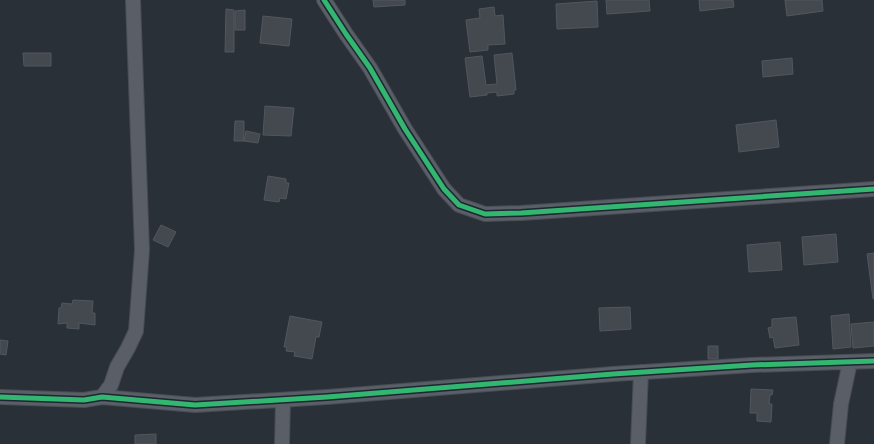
<svg xmlns="http://www.w3.org/2000/svg" width="874" height="444" font-family="'Archivo Narrow',sans-serif">
	<style>
		.building { fill: #444950; stroke: #52575f }
		.lines { fill: none; stroke-linecap: round; stroke-linejoin: round }
		.minor-casing { stroke: #484c53; stroke-width: 16 }
		.minor { stroke: #5a5e66; stroke-width: 14 }
		.cycleway-casing { stroke: #1d2633; stroke-width: 8 }
		.cycleway { stroke: #33b770; stroke-width: 5 }
	</style>
	<rect width="100%" height="100%" fill="#2a3038"/>
	<path class="building" d="M373,0H405V5L374,7Z
		M606,0H649L650,11L607,14Z
		M699,0H733L734,7L700,11Z
		M785,0H822L823,11L787,16Z
		M597,1L598,27L557,29L556,4Z
		M494,7L495,16L503,15L505,44L488,45V50L470,52L466,20L480,18L479,9Z
		M226,9L234,10V52H225Z
		M245,10V30H235V11Z
		M263,16L292,19L289,46L260,43Z
		M23,53H51V66H24Z
		M512,53L516,90H514V94L497,96V92L487,93V95L470,97L465,58L482,56L486,85L497,84L494,55Z
		M792,58L793,74L763,77L762,61Z
		M265,106L294,108L291,136L263,135Z
		M776,120L779,147L739,152L736,125Z
		M235,121H244V141H234Z
		M246,131L260,134L258,143L244,141Z
		M268,176L286,179V183H289L286,199L280,198L279,202L264,200Z
		M161,225L176,232L168,247L153,240Z
		M836,234L838,262L804,265L802,237Z
		M780,242L782,270L749,272L747,245Z
		M874,253V299H873L867,254Z
		M73,300L93,301L92,313H95V325L79,323V329L67,328V323L58,324L59,308H61L62,303L72,304Z
		M630,307L631,329L600,331L599,308Z
		M849,314L851,347L833,349L831,316Z
		M290,316L322,322L319,337H316L312,359L294,356L295,352L286,351L287,347H284Z
		M796,317L799,345L775,348L773,337L770,338L768,328L772,327V319Z
		M874,322V346L853,348L851,324Z
		M0,340L8,341L6,355L0,354Z
		M708,346H718V359H708Z
		M751,389L773,390L772,395H770L769,404H772L771,422L757,421V413H750Z
		M156,434V444H135V435Z"/>
	<g class="lines">
		<defs>
			<path id="minor" d="M324,0L346,34L370,68L405,129L444,189L459,205L485,214L521,213L874,189
				M0,397L84,400L102,397L195,405L327,397L613,374L752,365L874,361
				M102,397L111,385L117,367L128,348L136,331L142,250L133,0
				M282,444L283,400
				M638,444L641,372
				M837,444L841,404L850,362"/>
		</defs>
		<use href="#minor" class="minor-casing"/>
		<use href="#minor" class="minor"/>
		<defs>
			<path id="cycleway" d="M324,0L346,34L370,68L405,129L444,189L459,205L485,214L521,213L874,189
				M0,397L84,400L102,397L195,405L327,397L613,374L752,365L874,361"/>
		</defs>
		<use href="#cycleway" class="cycleway-casing"/>
		<use href="#cycleway" class="cycleway"/>
	</g>
</svg>
